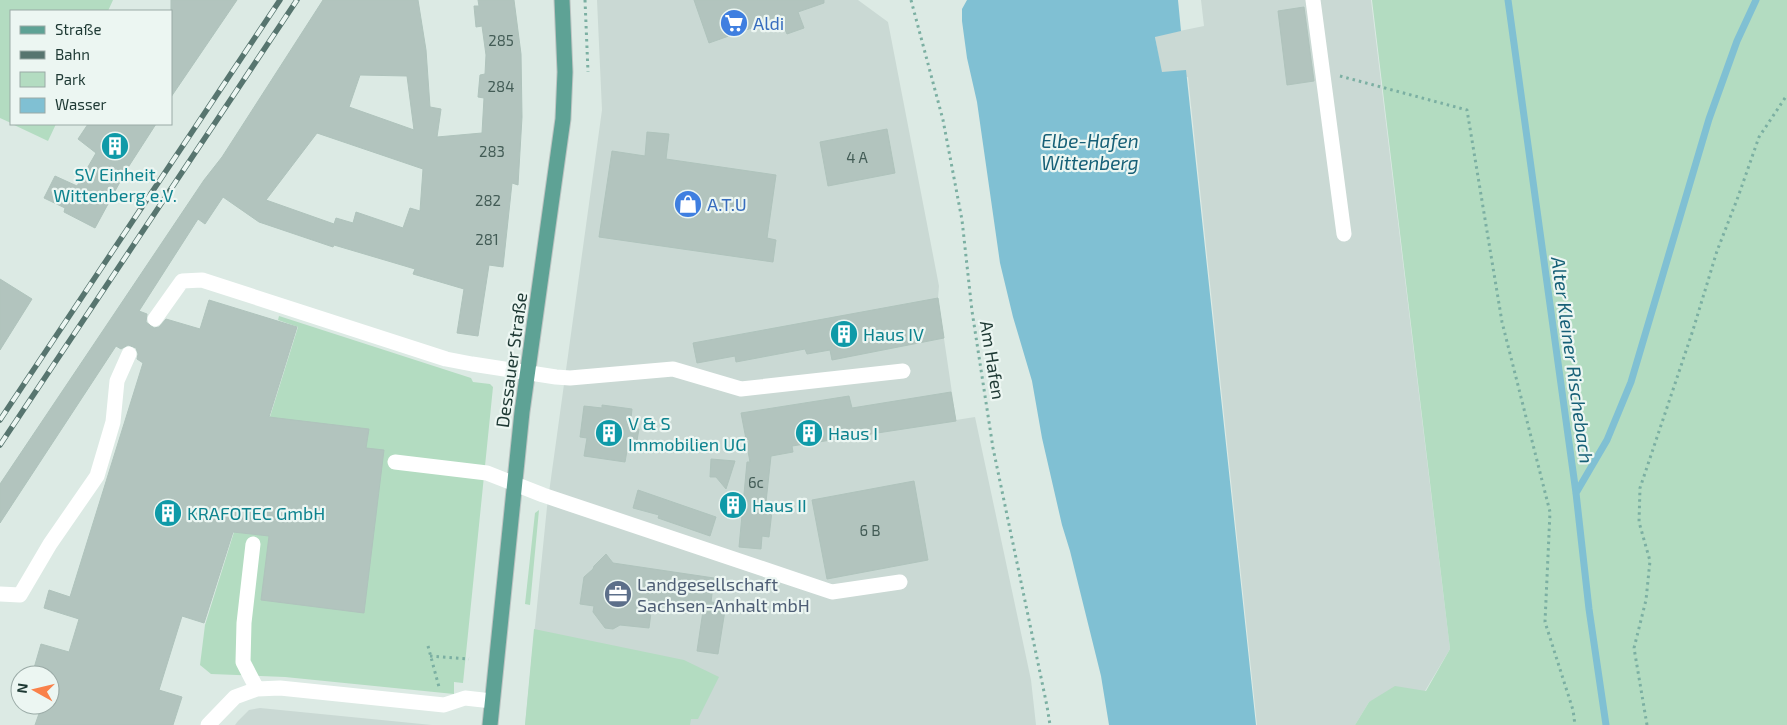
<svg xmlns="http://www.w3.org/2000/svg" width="1787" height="725" font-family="'Exo 2',sans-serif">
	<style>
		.built { fill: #cad9d4 }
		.green { fill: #b3dcc1 }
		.water { fill: #80c0d3 }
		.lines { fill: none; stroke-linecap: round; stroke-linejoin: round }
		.stream { stroke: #80c0d3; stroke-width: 7 }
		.building { fill: #b2c4be; stroke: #afc3bc; fill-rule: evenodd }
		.major-casing { stroke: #bcc4c2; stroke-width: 17 }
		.path { stroke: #7bafa2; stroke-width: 3; stroke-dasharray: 2.5 4; stroke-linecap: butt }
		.minor { stroke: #fff; stroke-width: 15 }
		.major { stroke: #5ea295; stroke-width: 15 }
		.rail-casing { stroke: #57756f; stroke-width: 5.5 }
		.rail { stroke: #ecf6f2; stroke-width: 4; stroke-dasharray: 11; stroke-linecap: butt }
		.labels { text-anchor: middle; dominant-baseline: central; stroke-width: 4.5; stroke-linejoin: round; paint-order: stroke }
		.number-label { font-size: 15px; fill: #435c56 }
		.shop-label { font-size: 18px; fill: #366cbe; stroke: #ecf6f2; text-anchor: start }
		.culture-label { font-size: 18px; fill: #0d838f; stroke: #ecf6f2; text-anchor: start }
		.street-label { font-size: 18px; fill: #1e3934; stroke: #ecf6f2 }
		.service-label { font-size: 18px; fill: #4e5e75; stroke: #ecf6f2; text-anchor: start }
		.water-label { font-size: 19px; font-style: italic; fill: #166077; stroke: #ecf6f2 }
	</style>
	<rect width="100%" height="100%" fill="#dceae4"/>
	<path class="built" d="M597,0H858L888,22L939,286L938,298L956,420L975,417L1031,680L1036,725H525L547,507L602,110Z
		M1201,0H1371L1450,649L1425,691L1369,702L1355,725H1257L1188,77L1162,78L1155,36L1204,26Z
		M260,708L432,725H235L238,721L249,710Z"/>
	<path class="green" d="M0,0H113L108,11H11V123L0,118Z
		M1372,0H1787V725H1355L1369,702L1395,686L1426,691L1450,649Z
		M12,124H56L48,141Z
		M279,316L471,378L473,382L490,384L493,387L463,683L454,682V694L285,677L211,674L200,665L205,625L298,327L278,320Z
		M539,510L530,605L525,604L535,513Z
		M534,629L684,660L719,677L698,719H691L690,725H525Z"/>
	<path class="water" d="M967,0H1178L1181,31L1155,37L1162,72L1186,70L1256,725H1109L1101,676L1070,551L1062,525L1042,438L1032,381L1013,317L1000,263L977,102L967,58L962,21V9Z"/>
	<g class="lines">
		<path class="stream" d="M1508,0L1576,493L1589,609L1606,725
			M1576,493L1607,440L1631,382L1709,119L1737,41L1756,0"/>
	</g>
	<path class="building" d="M171,0H237L171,97Z
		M323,0H418L426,50L430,107L441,109L437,137L482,133L484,98L478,97L480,75L485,74L486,55L482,26L476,27L474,6H479L478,0H514L521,54L522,117L518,185L512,183L503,267L489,265L478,336L457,333L464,289L413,274L415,269L334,245L333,247L259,222L223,197L205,224L198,219L139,311L147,314L146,322L154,328L159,327L166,319L200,329L209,300L297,327L269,417L369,429L366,448L384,450L364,613L261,600L269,536L233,532L204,623L182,616L159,690L182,697L173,725H35L42,705H50L51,675H32L41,644L69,652L79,619L44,608L49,590L70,597L143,363L137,359L138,354L136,348L128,345L121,349L116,346L0,523V484L204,180L222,157ZM360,75L407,76L414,130L349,107ZM317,133L423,169L420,211L410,208L403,228L356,212L353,223L336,218L334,224L266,200Z
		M694,0H824V3L798,12L804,28L787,34L780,18L709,43Z
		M1304,7L1314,81L1287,85L1278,11Z
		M88,124H156L127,169L95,228L64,212L65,208L44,198L55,176L77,186L96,153L78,139Z
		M887,129L895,173L828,186L820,142Z
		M647,132L669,134L666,159L776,175L767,238L776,240L773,262L599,237L612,151L645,156Z
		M0,279L32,299L0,350Z
		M938,298L944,338L832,360L830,350L807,354L805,349L736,362L735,356L697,363L693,343Z
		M951,392L956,421L792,446L793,452L771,456L766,502L773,503L769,537L762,536L761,549L739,547L747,462H750L748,451L749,440L746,439L741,413L849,396L852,408Z
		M602,405L632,409L630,428L639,429L636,446L628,445L625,462L584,456L587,438L580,437L584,406L602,408Z
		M711,459L735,461L726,489L716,477H710Z
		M914,481L928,560L827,579L812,500Z
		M638,490L716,517L710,536L658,518L659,515L633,508Z
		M606,554L613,563L714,578L711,602L726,604L718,654L697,651L703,611L652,605L649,628L620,625L613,629L605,628L593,612L594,606L580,604L584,577L593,569L594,566Z"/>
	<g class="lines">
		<defs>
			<path id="major" d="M490,725L522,412L563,119L565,72L562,0"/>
		</defs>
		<use href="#major" class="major-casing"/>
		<path class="path" d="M585,0L588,72
			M911,0L943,120L962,220L972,311L993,448L1047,706L1050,725
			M1340,76L1467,110L1502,322L1550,512L1545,622L1573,710L1575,725
			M428,646L439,687
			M430,656L469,659
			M1647,725L1634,648L1646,600L1650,561L1639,522L1640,488L1693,330L1717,251L1738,197L1759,137L1787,95"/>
		<path class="minor" d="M1313,0L1344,234
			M155,319L182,281L202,280L446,359L472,364L556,377L570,378L673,369L741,389L903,371
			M395,462L487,473L543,495L832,592L900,582
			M253,544L244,623L243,662L257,689
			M0,594L20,595L50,544L97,476L113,422L117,381L129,354
			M208,725L235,697L257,689L280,688L444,705L465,698L492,701"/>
		<use href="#major" class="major"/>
		<defs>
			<path id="rail" d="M0,420L280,0
				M0,445L297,0"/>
		</defs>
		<use href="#rail" class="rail-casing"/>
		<use href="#rail" class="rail"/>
	</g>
	<defs>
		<symbol id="supermarket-disc" viewBox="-11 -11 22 22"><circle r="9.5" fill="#3f7fe0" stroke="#ecf6f2"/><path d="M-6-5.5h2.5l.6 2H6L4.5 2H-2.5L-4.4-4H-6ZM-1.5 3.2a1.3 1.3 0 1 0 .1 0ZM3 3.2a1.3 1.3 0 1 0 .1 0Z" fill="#fff"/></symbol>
		<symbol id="building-disc" viewBox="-11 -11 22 22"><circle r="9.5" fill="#0f9aa8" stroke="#ecf6f2"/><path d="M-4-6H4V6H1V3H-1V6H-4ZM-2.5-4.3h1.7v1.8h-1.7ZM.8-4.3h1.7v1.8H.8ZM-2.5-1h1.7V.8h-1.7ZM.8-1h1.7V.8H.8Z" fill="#fff"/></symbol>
		<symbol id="shop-disc" viewBox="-11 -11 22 22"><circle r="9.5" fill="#3f7fe0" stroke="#ecf6f2"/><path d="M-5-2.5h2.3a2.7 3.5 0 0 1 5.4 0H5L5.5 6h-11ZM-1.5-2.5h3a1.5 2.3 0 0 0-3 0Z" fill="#fff"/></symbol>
		<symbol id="office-disc" viewBox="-11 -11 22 22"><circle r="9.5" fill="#5c6f8a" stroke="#ecf6f2"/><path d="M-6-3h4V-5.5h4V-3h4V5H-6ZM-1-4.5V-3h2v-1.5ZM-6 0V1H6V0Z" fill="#fff"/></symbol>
	</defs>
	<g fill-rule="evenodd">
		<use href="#supermarket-disc" x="718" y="7" width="32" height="32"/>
		<use href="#building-disc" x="99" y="130" width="32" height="32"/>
		<use href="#shop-disc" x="672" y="188" width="32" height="32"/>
		<use href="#building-disc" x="828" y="318" width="32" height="32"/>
		<use href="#building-disc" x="593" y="417" width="32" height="32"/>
		<use href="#building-disc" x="793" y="417" width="32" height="32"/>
		<use href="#building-disc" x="717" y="489" width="32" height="32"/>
		<use href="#building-disc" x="152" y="497" width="32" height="32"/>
		<use href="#office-disc" x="602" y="578" width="32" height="32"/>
	</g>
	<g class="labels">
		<g class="number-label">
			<text x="501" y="40">285</text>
			<text x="501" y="86">284</text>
			<text x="492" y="151">283</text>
			<text x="857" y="157">4 A</text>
			<text x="488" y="200">282</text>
			<text x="487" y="239">281</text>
			<text x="756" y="482">6c</text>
			<text x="870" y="530">6 B</text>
		</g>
		<g class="shop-label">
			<text x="753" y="23">Aldi</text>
			<text x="707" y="204">A.T.U</text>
		</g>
		<g class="culture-label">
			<text x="115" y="174" text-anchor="middle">SV Einheit<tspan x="115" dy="21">Wittenberg e.V.</tspan></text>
			<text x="863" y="334">Haus IV</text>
			<text x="628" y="423">V &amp; S<tspan x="628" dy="21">Immobilien UG</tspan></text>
			<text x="828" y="433">Haus I</text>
			<text x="752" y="505">Haus II</text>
			<text x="187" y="513">KRAFOTEC GmbH</text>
		</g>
		<g class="street-label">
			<text transform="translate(511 360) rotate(-82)">Dessauer Straße</text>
			<text transform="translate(993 360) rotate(81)">Am Hafen</text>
		</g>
		<g class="service-label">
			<text x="637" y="584">Landgesellschaft<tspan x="637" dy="21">Sachsen-Anhalt mbH</tspan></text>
		</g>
		<g class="water-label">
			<text x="1090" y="140">Elbe-Hafen<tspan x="1090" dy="22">Wittenberg</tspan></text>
			<text transform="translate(1573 360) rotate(82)">Alter Kleiner Rischebach</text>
		</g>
	</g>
	<rect x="10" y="10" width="162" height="115" fill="#ecf6f2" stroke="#9aaaa6"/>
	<rect x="20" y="26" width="25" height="8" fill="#5ea295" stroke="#9aaaa6"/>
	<text x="55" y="35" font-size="15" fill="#1e3934">Straße</text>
	<rect x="20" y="51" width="25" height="8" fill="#57756f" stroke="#9aaaa6"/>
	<text x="55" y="60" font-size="15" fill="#1e3934">Bahn</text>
	<rect x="20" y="72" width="25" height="15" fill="#b3dcc1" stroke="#9aaaa6"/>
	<text x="55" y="85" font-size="15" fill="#1e3934">Park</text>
	<rect x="20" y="98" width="25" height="15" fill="#80c0d3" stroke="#9aaaa6"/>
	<text x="55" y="110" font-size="15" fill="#1e3934">Wasser</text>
	<g transform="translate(35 690) rotate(278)"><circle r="24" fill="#ecf6f2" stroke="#9aaaa6"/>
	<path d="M0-4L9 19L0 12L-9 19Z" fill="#f9814a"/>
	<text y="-8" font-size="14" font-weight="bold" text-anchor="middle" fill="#1e3934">N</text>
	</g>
</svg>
